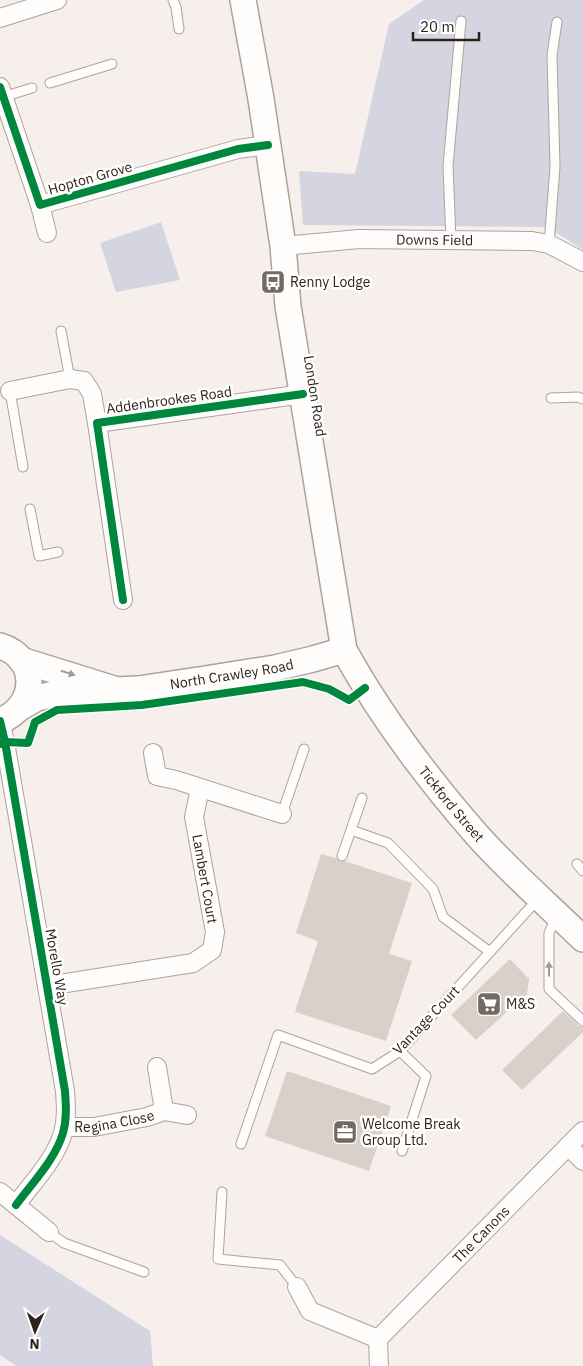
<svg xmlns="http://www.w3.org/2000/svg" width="583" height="1366" font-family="'IBM Plex Sans',sans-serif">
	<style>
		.green { fill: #d4d5e0 }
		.building { fill: #d9d0ca }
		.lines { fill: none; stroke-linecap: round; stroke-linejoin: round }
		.lane-casing { stroke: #aca39d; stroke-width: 11 }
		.street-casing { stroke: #aca39d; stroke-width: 20 }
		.secondary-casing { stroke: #aca39d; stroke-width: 28 }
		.lane { stroke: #fefdfc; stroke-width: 9 }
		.street { stroke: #fefdfc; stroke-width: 18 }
		.secondary { stroke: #fefdfc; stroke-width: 25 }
		.cycleway-casing { stroke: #fff; stroke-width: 11 }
		.cycleway { stroke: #00873e; stroke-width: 8 }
		.oneway { fill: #a09a96 }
		.labels { text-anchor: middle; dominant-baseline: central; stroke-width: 5; stroke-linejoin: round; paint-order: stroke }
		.street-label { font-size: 14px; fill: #2e221a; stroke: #fff }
		.poi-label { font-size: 14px; fill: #2e221a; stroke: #fff; text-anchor: start }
	</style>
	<rect width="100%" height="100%" fill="#f7efeb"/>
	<path class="green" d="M424,0H583V250L547,227L303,225L299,171L355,174L389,24Z
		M161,222L180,280L116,292L100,243Z
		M0,1235L150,1331L153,1366H16L0,1355Z"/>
	<path class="building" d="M321,854L336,858L340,862L345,861L412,883L389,954L412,961L386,1041L295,1012L318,941L296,933Z
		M510,959L529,979L527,994L476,1040L451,1015Z
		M563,1011L579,1026L583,1027V1032L522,1090L502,1070Z
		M287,1071L391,1106L369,1171L265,1136Z"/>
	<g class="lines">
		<defs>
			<path id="lane" d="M173,0L176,7L179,29
				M50,83L112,64
				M3,97L32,88
				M451,240L448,166L461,21
				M549,244L555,167L552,55L557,22
				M61,331L70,379
				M10,391L23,467
				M551,398L578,397L583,399
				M30,509L39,556L58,552
				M282,814L304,749
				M351,830L388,843L433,889L443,917L490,952
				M342,856L362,798
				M577,864L583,871
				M556,918L549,933V989L583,1021
				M400,1051L426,1076L402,1151
				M241,1144L278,1035L372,1069L400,1051L538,899
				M222,1192L218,1259L280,1265L297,1287
				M49,1232L64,1243L144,1272"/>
			<g id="street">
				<path d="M0,18L57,0"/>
				<path d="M0,87L40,205L238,149L268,145"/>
				<path d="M40,205L47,233"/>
				<path id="s1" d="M283,246L359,239L532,241L549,244L583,262"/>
				<path d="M10,391L70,379L84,381L92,394L97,423"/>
				<path d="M123,600L97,423L303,394"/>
				<path d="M0,721L5,742L65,1091C66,1105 67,1119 63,1133C55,1160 32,1183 16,1205"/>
				<path d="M153,753L157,776L176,780L282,814"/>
				<path d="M47,986L193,963L212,950L215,932L194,817L200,788"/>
				<path d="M157,1067L164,1111"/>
				<path id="s2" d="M65,1125L74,1127H94L147,1117L164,1111L187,1115"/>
				<path d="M568,1146L583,1161"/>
				<path d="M0,1192L49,1232"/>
				<path d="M297,1287L310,1311L378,1339"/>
				<path id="s3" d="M379,1366L378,1339L583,1131"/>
			</g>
			<g id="secondary">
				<path id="s4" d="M243,0L261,99L283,246L288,306L344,650C380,715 428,779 477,835C510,872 548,905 583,939"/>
				<path d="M0,646C40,658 37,707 0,721"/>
				<path d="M21,660L114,689"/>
				<path id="s5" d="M21,707L37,698L54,694H92L116,690L138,689L205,679L275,668L313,659L344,650"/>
			</g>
		</defs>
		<use href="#lane" class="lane-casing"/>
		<use href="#street" class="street-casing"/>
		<use href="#secondary" class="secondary-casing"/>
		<use href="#lane" class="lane"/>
		<use href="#street" class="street"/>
		<use href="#secondary" class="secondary"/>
		<defs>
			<path id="cycleway" d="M0,87L40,205L238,149L268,145
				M123,600L97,423L303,394
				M0,721L5,742L65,1091C66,1105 67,1119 63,1133C55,1160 32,1183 16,1205
				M0,744L5,742L28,743L35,722L57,710L142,705L303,682L329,689L349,700L365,688"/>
		</defs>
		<use href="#cycleway" class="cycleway-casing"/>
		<use href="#cycleway" class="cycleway"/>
	</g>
	<defs><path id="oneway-solid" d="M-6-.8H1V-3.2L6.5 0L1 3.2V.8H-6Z" transform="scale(1.25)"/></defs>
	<g class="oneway">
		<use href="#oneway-solid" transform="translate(68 673) rotate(17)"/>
		<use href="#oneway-solid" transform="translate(549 969) rotate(-90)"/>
	</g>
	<defs>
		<symbol id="bus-square" viewBox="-11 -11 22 22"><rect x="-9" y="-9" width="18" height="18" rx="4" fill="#746a63" stroke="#fff"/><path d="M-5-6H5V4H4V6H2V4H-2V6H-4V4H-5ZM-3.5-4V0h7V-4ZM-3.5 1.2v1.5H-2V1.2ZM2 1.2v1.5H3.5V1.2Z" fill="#fff"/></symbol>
		<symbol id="supermarket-square" viewBox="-11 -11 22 22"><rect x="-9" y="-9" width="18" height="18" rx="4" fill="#746a63" stroke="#fff"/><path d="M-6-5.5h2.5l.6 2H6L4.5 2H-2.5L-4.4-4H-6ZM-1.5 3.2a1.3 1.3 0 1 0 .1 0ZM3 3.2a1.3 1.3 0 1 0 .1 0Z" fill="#fff"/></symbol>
		<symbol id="office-square" viewBox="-11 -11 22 22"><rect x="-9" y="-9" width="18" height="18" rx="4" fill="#746a63" stroke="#fff"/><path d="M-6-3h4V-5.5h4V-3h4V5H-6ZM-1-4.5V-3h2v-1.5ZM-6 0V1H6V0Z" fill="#fff"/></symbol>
	</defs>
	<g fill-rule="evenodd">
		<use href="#bus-square" x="259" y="268" width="28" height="28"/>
		<use href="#supermarket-square" x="475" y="990" width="28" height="28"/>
		<use href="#office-square" x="331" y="1118" width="28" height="28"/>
	</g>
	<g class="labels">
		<g class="street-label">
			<text transform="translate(90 178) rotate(-16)">Hopton Grove</text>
			<text stroke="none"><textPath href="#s1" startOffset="152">Downs Field</textPath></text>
			<text transform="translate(315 396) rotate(81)">London Road</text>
			<text transform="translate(169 400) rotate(-8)">Addenbrookes Road</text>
			<text stroke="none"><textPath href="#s5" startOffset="215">North Crawley Road</textPath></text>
			<text stroke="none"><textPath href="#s4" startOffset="846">Tickford Street</textPath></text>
			<text transform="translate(205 879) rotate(80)">Lambert Court</text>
			<text transform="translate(57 967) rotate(80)">Morello Way</text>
			<text transform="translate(426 1020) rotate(-46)">Vantage Court</text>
			<text stroke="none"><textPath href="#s2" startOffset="50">Regina Close</textPath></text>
			<text stroke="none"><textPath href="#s3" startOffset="174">The Canons</textPath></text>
		</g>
		<g class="poi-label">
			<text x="290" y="282">Renny Lodge</text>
			<text x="506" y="1004">M&amp;S</text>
			<text x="362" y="1124">Welcome Break<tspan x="362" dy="16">Group Ltd.</tspan></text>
		</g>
	</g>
	<g transform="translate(35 1331) rotate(182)" stroke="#ffffff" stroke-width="4" paint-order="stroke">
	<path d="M0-4L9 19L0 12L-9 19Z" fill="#2e221a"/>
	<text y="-8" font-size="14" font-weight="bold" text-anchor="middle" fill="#2e221a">N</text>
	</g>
	<path d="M413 32v8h66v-8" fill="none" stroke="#2e221a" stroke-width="2.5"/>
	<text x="420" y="32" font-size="15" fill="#2e221a" stroke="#ffffff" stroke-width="4" paint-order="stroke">20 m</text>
</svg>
